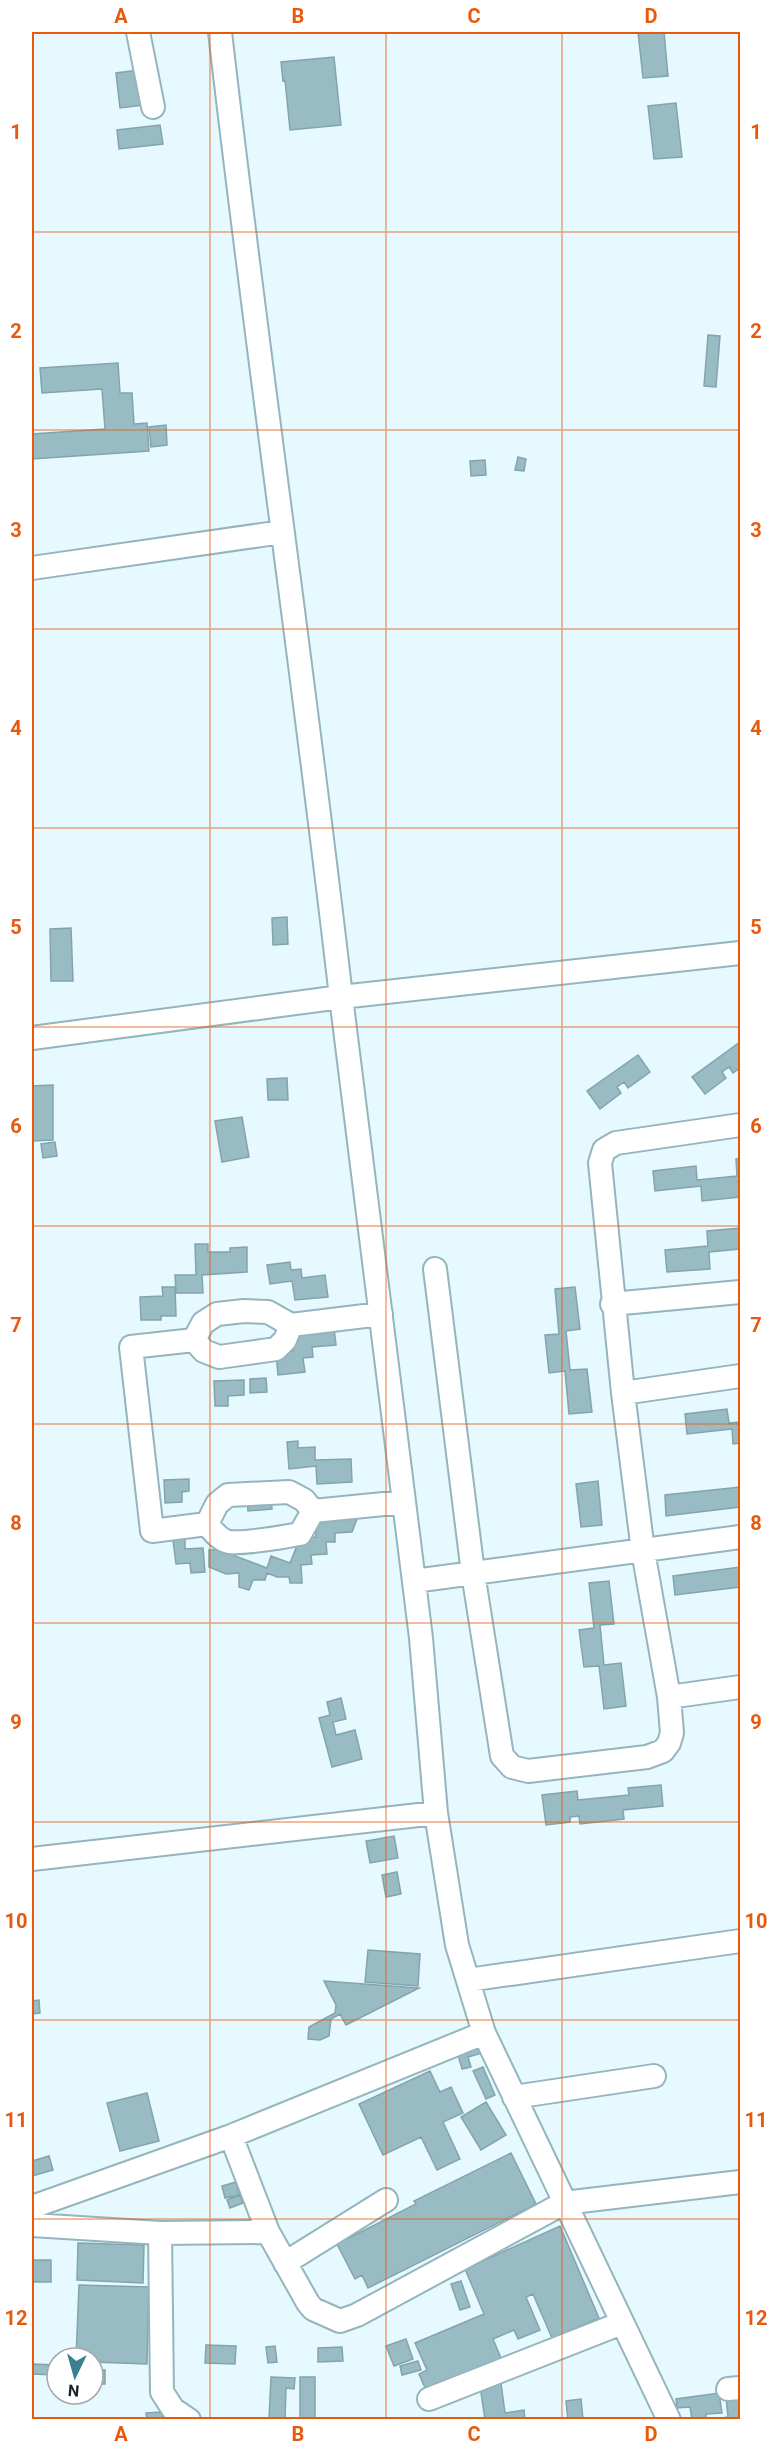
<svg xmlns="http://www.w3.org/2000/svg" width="772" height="2451" font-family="Roboto,sans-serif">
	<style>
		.building { fill: #99bbc4; stroke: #83a4ad; stroke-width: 1.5 }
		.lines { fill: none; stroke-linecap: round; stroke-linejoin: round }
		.minor-casing { stroke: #94b5be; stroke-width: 26 }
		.minor { stroke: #fff; stroke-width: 22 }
		.grid { fill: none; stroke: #e8590c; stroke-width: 1.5; stroke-opacity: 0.55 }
		.neatline { fill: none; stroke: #e8590c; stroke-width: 2 }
		.grid-label { font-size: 20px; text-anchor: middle; font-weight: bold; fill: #e8590c }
	</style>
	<rect width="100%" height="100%" fill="#e5f9ff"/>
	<path class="building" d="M638,32H664L668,76L643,78Z
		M334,57L341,125L290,130L285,80L283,81L281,62Z
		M138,70L143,105L120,108L116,73Z
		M676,103L682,157L654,159L648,106Z
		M160,125L163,144L119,149L117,130Z
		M708,335L720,336L716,387L704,386Z
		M118,363L120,393H132L134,424L147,423L149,451L32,459V434L105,429L102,389L42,393L40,368Z
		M166,425L167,445L151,447L149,427Z
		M518,457L526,459L524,471L515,470Z
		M485,460L486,475L471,476L470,461Z
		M287,917L288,944L273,945L272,918Z
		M71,928L73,981H51L50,929Z
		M740,1042V1068L733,1073L729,1067L722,1072L726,1078L705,1094L692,1077Z
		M638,1055L650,1072L628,1088L624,1082L617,1087L621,1093L600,1109L587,1091Z
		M287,1078L288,1100H268L267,1079Z
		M53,1085V1140L32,1141V1086Z
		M242,1117L249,1157L222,1162L215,1121Z
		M55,1142L57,1156L43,1158L41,1144Z
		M740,1158V1181H738L740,1197L702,1201L701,1186L655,1191L653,1171L696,1166L697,1180L737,1176L736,1159Z
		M740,1228V1249L709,1252L710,1269L667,1272L665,1250L708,1246L707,1231Z
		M195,1244H208V1252H230V1248L247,1247V1272L202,1275L203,1293H176L175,1275H196Z
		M290,1262L291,1270L301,1269L302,1278L325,1275L328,1297L295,1300L292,1281L270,1284L267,1265Z
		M162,1287H175L176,1316H161V1320H141L140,1297L163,1296Z
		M575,1287L580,1329L566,1331L570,1370L587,1369L592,1412L569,1414L565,1371L549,1373L545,1335L559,1334L555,1289Z
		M334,1328L336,1345L312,1347L313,1357L303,1358L305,1372L278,1375L276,1353L293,1351L290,1329Z
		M266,1378L267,1392L250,1393V1379Z
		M244,1380V1395L228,1396V1406H215L214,1381Z
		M727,1409L729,1423L740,1422V1443L733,1444L732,1429L687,1434L685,1414Z
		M298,1441V1448L315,1447V1460L351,1459L352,1482L317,1484L316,1466L289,1469L287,1442Z
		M189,1479V1491L182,1492V1502L165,1503L164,1480Z
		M598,1481L602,1525L581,1527L576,1484Z
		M740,1487V1507L666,1516L665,1495Z
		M271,1496L272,1509L248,1511L247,1498Z
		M356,1510L357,1519L352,1532L335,1533V1542H326L327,1554L311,1555L312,1564L301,1565L302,1583H290L289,1577H277L267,1573L265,1580H253L249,1590L239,1587V1573L226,1574L209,1567V1550L235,1549V1556L267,1568L271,1556L290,1563L300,1538L316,1537L315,1511Z
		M185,1539V1549L203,1548L205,1572L191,1573L190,1563L176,1564L173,1540Z
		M740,1567V1587L675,1595L673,1576Z
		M609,1581L614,1624L600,1625L604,1665L621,1663L626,1706L604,1709L599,1666L584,1667L579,1630L594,1628L589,1583Z
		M341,1698L346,1719L333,1722L336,1735L355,1730L362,1759L332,1767L319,1718L330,1715L327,1702Z
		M661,1785L663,1806L623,1810L624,1819L580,1824L579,1816L570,1817V1822L546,1825L542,1795L577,1791L578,1800L629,1795L628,1788Z
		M394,1836L398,1858L370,1863L366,1841Z
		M397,1872L401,1894L386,1897L382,1875Z
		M368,1950L420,1954L418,1986L365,1982Z
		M324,1981L419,1988L346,2025L340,2014L331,2019L329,2036L320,2040L308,2039L309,2027L335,2013L336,2005Z
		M39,2000L40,2013L32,2014V2001Z
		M480,2044L482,2053L468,2057L471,2067L462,2069L457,2051Z
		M483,2067L495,2095L486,2099L473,2071Z
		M430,2071L440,2092L451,2087L463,2113L443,2122L460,2159L437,2170L421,2137L383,2155L359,2104Z
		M147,2093L159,2141L120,2151L107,2103Z
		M486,2102L506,2135L481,2150L461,2117Z
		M511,2153L536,2204L368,2288L362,2275L355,2279L337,2244L416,2204L414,2201Z
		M49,2156L53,2170L32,2176V2161Z
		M236,2182L239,2195L225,2198L222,2186Z
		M240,2195L243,2203L230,2208L227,2200Z
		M560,2226L599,2318L552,2338L533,2294L526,2297L540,2330L518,2339L514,2330L493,2339L501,2358L426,2390L419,2374L427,2370L415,2343L484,2314L465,2269Z
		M78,2243L144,2245L143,2283L77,2280Z
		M32,2260H51V2282H32Z
		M461,2281L470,2307L460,2310L451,2284Z
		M79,2285L149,2287L147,2364L93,2362V2358H76Z
		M406,2339L413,2359L394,2366L386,2346Z
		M206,2345L236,2346L235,2364L205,2363Z
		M275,2346L277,2362L268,2363L266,2347Z
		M342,2347L343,2361L318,2362V2348Z
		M418,2361L421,2370L402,2375L400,2366Z
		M32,2364L57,2365V2375L32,2374Z
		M93,2369L105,2370V2384H93Z
		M271,2377L295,2378L294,2389L286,2388L285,2420H269Z
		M300,2377H315V2420H300Z
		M501,2383L505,2413L524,2410L525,2420H502L501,2418L485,2420L480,2386Z
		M719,2393L722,2413L706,2414V2420H692L690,2407L677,2408L676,2399Z
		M740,2395V2420H709L728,2417L726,2397Z
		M581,2399L583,2420H568L566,2401Z
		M162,2412L163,2420H147L146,2413Z"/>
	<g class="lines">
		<defs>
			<path id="minor" d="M138,32L153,107
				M32,568L282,532
				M32,1038L341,997C304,675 257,354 220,32
				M435,1269L473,1573L502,1756L512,1767L528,1771L647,1757L663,1751L669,1743L672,1733L669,1697L643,1551L623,1393L600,1163L604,1150L616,1143L740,1125
				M612,1304L740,1292
				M381,1314L291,1325L268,1312L244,1311L217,1314L203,1323L194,1340L131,1347L152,1531L207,1524C213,1531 219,1540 229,1542C247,1544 282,1537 300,1534L313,1511L404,1502
				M194,1340L204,1351L219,1357L276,1349L285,1340L291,1325
				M623,1393L740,1376
				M207,1524L217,1504L228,1495L289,1492L304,1500L313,1511
				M414,1581L740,1537
				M669,1697L740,1687
				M32,1859L436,1813
				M468,1980L740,1941
				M514,2097L654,2076
				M231,2136L268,2232L308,2303L313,2309L340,2321L357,2315L564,2203L740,2182
				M32,2207L231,2136L484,2033
				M32,2225L160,2233L268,2232
				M160,2233L162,2392L173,2409L189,2420
				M285,2263L386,2200
				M728,2389L740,2388
				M429,2399L622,2323
				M669,2420L484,2033L457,1945L436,1813L421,1638L341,997L740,953"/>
		</defs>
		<use href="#minor" class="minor-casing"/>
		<use href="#minor" class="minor"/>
	</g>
	<path class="grid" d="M210,32V2420M386,32V2420M562,32V2420M32,232H740M32,430H740M32,629H740M32,828H740M32,1027H740M32,1226H740M32,1424H740M32,1623H740M32,1822H740M32,2020H740M32,2219H740"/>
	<rect width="772" height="2451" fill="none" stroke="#ffffff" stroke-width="66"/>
	<g transform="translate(75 2376) rotate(185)"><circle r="28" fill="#ffffff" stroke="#a2a7a9" stroke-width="1.5"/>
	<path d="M0-4.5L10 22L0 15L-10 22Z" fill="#3c7f8f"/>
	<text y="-9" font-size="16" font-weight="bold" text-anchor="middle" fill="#172428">N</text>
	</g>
	<rect x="33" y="33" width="706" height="2385" class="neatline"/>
	<g class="grid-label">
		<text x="121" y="23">A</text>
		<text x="298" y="23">B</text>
		<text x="474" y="23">C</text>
		<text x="651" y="23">D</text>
		<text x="16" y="139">1</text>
		<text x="756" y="139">1</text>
		<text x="16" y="338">2</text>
		<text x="756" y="338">2</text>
		<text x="16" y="537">3</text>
		<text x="756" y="537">3</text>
		<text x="16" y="735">4</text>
		<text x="756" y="735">4</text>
		<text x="16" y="934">5</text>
		<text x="756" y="934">5</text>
		<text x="16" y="1133">6</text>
		<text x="756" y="1133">6</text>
		<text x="16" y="1332">7</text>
		<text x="756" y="1332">7</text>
		<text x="16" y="1530">8</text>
		<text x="756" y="1530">8</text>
		<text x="16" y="1729">9</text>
		<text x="756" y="1729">9</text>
		<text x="16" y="1928">10</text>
		<text x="756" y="1928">10</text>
		<text x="16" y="2127">11</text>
		<text x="756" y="2127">11</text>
		<text x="16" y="2325">12</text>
		<text x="756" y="2325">12</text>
		<text x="121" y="2441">A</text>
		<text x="298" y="2441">B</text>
		<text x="474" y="2441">C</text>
		<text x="651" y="2441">D</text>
	</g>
</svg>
